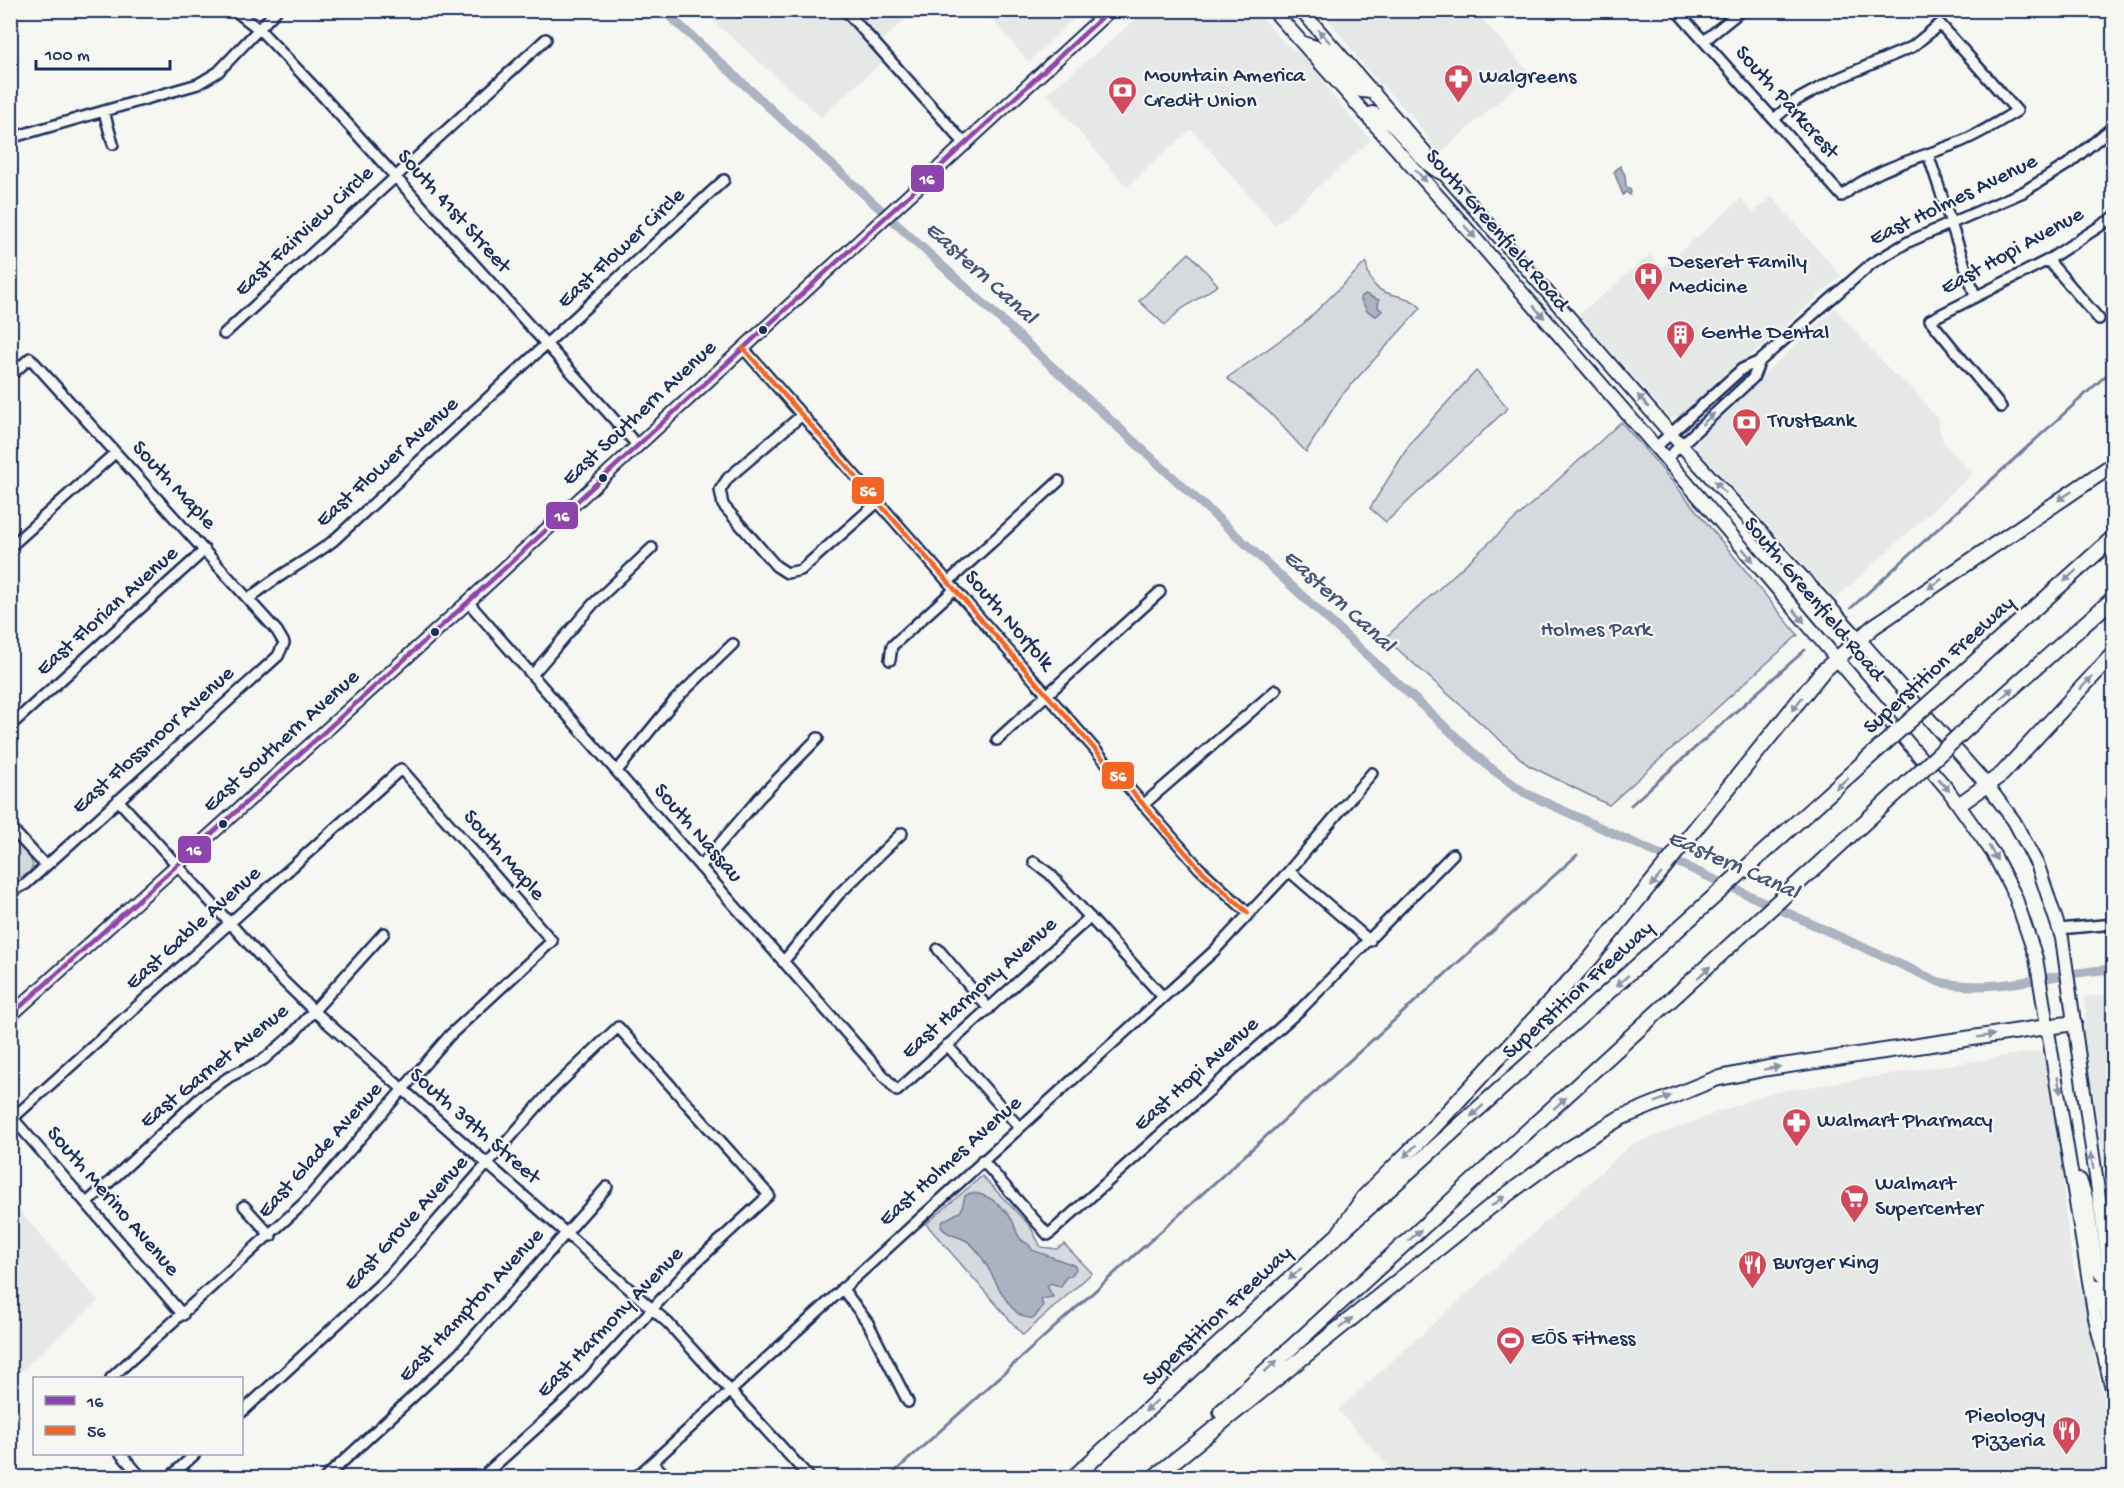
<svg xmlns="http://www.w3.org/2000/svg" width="2124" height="1488" font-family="'Gochi Hand',sans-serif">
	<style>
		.built { fill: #e6e7e7 }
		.park { fill: #d6d9dd; stroke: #78849e; stroke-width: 1.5 }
		.water { fill: #abb2c0; stroke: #717e99; stroke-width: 1.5 }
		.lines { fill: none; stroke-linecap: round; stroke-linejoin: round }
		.stream { stroke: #717e99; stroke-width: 3 }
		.canal { stroke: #abb2c0; stroke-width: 9 }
		.minor-casing { stroke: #1b2f5e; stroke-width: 14 }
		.major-casing { stroke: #1b2f5e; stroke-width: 16 }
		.highway-casing { stroke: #1b2f5e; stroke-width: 18 }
		.minor { stroke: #f6f6f2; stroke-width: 9 }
		.major { stroke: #f6f6f2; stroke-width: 12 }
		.highway { stroke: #f6f6f2; stroke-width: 14 }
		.highway-bridge-casing { stroke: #1b2f5e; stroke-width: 18; stroke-linecap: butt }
		.highway-bridge { stroke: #f6f6f2; stroke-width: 14 }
		.bus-1-casing { stroke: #f6f6f2; stroke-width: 9 }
		.bus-2-casing { stroke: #f6f6f2; stroke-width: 9 }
		.bus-1 { stroke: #8e44ad; stroke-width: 4.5 }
		.bus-2 { stroke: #f26522; stroke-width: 4.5 }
		.oneway { fill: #8892a8 }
		.bus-dot { fill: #1b2f5e; stroke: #f6f6f2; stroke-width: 2 }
		.labels { text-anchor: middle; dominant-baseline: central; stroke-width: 4.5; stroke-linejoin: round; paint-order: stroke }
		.poi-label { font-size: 22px; fill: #1b2f5e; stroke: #f6f6f2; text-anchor: start }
		.street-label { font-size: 22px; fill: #1b2f5e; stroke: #f6f6f2 }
		.park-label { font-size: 22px; fill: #405177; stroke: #f6f6f2 }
		.water-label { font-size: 24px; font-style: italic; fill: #46567b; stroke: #f6f6f2 }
		.line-badge { stroke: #f6f6f2; stroke-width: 2 }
		.badge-label { font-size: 16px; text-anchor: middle; font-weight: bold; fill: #fff }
	</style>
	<rect width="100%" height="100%" fill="#f6f6f2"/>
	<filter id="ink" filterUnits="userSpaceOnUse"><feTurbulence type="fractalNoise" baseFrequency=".0167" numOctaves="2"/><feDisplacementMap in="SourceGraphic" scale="12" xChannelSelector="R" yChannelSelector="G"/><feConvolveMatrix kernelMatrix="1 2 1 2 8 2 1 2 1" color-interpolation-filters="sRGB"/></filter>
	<g filter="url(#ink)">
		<path class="built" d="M702,11H915L883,40L882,62L821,117Z
			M985,11H1081L1029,62Z
			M1146,11H1256L1283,41L1303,56L1320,76L1331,94L1371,140L1275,225L1191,129L1127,187L1047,94Z
			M1322,11H1475L1530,74L1439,154L1411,115L1368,71Z
			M1772,197L1841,276L1682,416L1670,418L1579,315L1650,255L1661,268L1741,199L1753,213Z
			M1835,308L1894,375L1911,387L1937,418L1943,442L1972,474L1835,599L1698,450L1696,444L1700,434Z
			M2113,994H2114L2113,1213L2083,1035L2086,1010L2084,997Z
			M2039,1051L2046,1060L2055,1107L2063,1167L2064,1205L2074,1269L2084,1298L2099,1379L2113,1427V1477H1398L1338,1410L1631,1145L1770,1093Z
			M11,1201L98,1301L11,1380H10Z"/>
		<path class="park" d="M1189,253L1218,285L1179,311L1165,325L1139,301Z
			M1366,262C1372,307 1402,286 1421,308L1341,396L1306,452L1269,412L1227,378L1303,324Z
			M1476,371L1508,408L1386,522L1370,508L1411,442Z
			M1621,422C1683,491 1739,564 1798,635L1609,805L1528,765L1385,638Z
			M10,836L29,856L33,865C30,875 20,879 11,878Z
			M982,1176L1030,1226L1041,1247L1057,1249L1064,1244L1092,1273L1023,1335L926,1224Z"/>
		<path class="water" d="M1620,166L1625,175L1626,186L1631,191L1630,195L1626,192L1623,195L1614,172Z
			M1365,294L1379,300L1378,307L1382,311L1376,316L1367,311L1360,298Z
			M970,1193C987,1193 1003,1205 1012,1220C1015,1225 1016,1232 1019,1237C1023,1244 1029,1241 1032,1250L1074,1265L1076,1269L1071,1276L1066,1277L1061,1287L1051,1283L1047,1286L1053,1297L1041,1299L1043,1306L1034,1318C1010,1322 995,1277 984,1261C980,1254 973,1244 965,1240C956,1235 948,1236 941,1227L943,1221L961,1211L965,1196Z"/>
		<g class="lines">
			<path class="stream" d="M1851,608L2114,368
				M1631,805L1805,650
				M888,1478L1577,855"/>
			<path class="canal" d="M663,10L1488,766L1525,793L1939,982C1997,995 2055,972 2114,969"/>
			<defs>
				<path id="minor" d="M234,10L261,31L318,91L638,446
					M845,10L966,145
					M1676,10L1842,196C1876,167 1919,159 1960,142C1980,134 1998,122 2017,111L1940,24L1912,47L1832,81L1795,101L1774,119
					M1704,41L1742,10
					M104,112L113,144
					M10,138L198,84L218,72L277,10
					M1928,154L1975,296
					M2048,260L2099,319
					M224,334L546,39
					M743,348L1199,868L1248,913
					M10,376L30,358L277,631L284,643L278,656L26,884L10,892
					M2001,407L1930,320L2048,260L2114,217
					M802,415L728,478L720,490L723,505L776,566L787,573L801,570L878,502
					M1656,447L1742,369L1760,361L1871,264L1908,242L2023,192L2068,164L2114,126
					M1666,459L1753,378L1760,361
					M10,547L115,453
					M948,582L1059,481
					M249,599C275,576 306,562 333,541L724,180
					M468,602L897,1091L1090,917
					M890,660L892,646L955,589
					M532,675L593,604L652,548
					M10,726L205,550
					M997,740L1160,592
					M617,771L675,700L733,644
					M118,800L277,975L314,1011L668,1323L810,1478
					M1143,805L1276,690
					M10,827L46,866
					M1034,862L1050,874L1163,997
					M700,867L759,798L818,738
					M1289,871L1370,941
					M2059,929L2114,924
					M938,949L989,1009
					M783,962L839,894L902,833
					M947,1045L1019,1127
					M10,1115L183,1315
					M13,1118L401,769L552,941L450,1035L304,1203L111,1378
					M982,1160L1048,1235L1301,1009L1453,854
					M88,1202L200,1098L229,1077L263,1060L291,1036L384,933
					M244,1206L271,1236
					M842,1288L868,1323L908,1402
					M242,1412L389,1276L550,1092L618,1027L769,1195L689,1269L572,1396L481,1478
					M121,1454L142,1478
					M653,1462L667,1478
					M169,1478L195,1454
					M325,1478L459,1354L607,1187
					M635,1478L1214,951L1289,871L1372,773"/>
				<path id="major" d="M1273,10L1455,215L1718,519L1948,790L1994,855L2015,896L2036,958L2095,1318L2114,1397
					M1301,10L1671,434L1859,639L1987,785L2014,821L2038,866L2062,938L2114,1303
					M1303,43L1319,48L1361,91L1374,92
					M1366,115L1373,113C1401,124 1414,159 1441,173
					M10,1016L468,602L1110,10
					M2080,1180L2087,1201L2097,1269L2109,1282
					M2090,1285L2098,1287L2103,1295L2114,1351"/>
				<path id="highway" d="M1934,699L2114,537
					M1963,732L2114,598
					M1960,804L2002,774L2114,653
					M1338,1235L1364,1197L1432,1129L1590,959L1822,672L1873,627L2114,464
					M1221,1412L1914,777
					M1073,1478L1338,1235L1885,743
					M1153,1478L1490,1207L1569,1149L1620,1118L1715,1079L1768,1068L2074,1023"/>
			</defs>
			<use href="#minor" class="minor-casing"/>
			<use href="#major" class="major-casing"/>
			<use href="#highway" class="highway-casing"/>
			<use href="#minor" class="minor"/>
			<use href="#major" class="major"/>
			<use href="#highway" class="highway"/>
			<defs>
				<path id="highway-bridge" d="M1885,743L1934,699
					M1914,777L1963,732"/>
			</defs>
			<use href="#highway-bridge" class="highway-bridge-casing"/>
			<use href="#highway-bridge" class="highway-bridge"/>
			<defs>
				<path id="bus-1" d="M10,1016L468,602L1110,10"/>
				<path id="bus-2" d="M743,348L1199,868L1248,913"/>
			</defs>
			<use href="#bus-1" class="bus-1-casing"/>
			<use href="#bus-2" class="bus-2-casing"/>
			<use href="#bus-1" class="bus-1"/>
			<use href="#bus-2" class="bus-2"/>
		</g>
		<defs><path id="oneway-solid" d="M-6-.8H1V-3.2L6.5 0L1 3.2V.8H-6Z" transform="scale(1.5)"/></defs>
		<g class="oneway">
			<use href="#oneway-solid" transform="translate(1324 36) rotate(-132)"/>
			<use href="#oneway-solid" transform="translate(1421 176) rotate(49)"/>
			<use href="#oneway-solid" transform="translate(1470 232) rotate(49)"/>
			<use href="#oneway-solid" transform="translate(1539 312) rotate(49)"/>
			<use href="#oneway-solid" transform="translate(1643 401) rotate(-131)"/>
			<use href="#oneway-solid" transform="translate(1708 419) rotate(-42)"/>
			<use href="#oneway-solid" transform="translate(1720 487) rotate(-132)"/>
			<use href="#oneway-solid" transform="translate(2065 496) rotate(147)"/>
			<use href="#oneway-solid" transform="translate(1748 555) rotate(50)"/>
			<use href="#oneway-solid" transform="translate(2070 576) rotate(138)"/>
			<use href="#oneway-solid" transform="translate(1935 584) rotate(145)"/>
			<use href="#oneway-solid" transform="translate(1799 616) rotate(50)"/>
			<use href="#oneway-solid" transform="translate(2086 683) rotate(-47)"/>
			<use href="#oneway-solid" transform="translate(2007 693) rotate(-42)"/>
			<use href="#oneway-solid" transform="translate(1797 704) rotate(128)"/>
			<use href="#oneway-solid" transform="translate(1842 783) rotate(138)"/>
			<use href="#oneway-solid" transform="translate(1944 785) rotate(49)"/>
			<use href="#oneway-solid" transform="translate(1993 853) rotate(60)"/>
			<use href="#oneway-solid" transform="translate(1656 880) rotate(129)"/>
			<use href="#oneway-solid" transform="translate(1704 972) rotate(-42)"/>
			<use href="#oneway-solid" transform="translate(1622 981) rotate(138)"/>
			<use href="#oneway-solid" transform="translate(1986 1036) rotate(-9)"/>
			<use href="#oneway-solid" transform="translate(1772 1068) rotate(-10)"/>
			<use href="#oneway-solid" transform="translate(2059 1085) rotate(81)"/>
			<use href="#oneway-solid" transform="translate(1663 1099) rotate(-23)"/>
			<use href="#oneway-solid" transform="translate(1560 1103) rotate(-42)"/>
			<use href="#oneway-solid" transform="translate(1477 1111) rotate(138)"/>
			<use href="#oneway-solid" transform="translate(1410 1151) rotate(135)"/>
			<use href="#oneway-solid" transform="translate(2092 1161) rotate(-99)"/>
			<use href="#oneway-solid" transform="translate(1498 1201) rotate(-37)"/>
			<use href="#oneway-solid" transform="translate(1415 1235) rotate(-42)"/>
			<use href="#oneway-solid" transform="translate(1295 1274) rotate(137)"/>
			<use href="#oneway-solid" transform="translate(1346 1323) rotate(-39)"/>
			<use href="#oneway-solid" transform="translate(1271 1366) rotate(-42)"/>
			<use href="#oneway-solid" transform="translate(1151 1406) rotate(137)"/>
		</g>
	</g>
	<defs>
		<symbol id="pharmacy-pin" viewBox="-11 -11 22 30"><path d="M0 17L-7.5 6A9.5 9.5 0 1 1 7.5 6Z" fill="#d1495b" stroke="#f6f6f2"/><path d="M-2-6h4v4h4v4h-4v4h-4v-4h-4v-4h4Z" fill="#fff"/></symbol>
		<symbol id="bank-pin" viewBox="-11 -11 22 30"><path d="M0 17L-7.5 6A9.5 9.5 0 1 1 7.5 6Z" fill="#d1495b" stroke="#f6f6f2"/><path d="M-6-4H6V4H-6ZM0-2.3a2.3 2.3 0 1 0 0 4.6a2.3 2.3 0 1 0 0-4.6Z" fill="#fff"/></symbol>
		<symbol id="hospital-pin" viewBox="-11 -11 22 30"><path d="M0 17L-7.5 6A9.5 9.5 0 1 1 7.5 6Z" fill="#d1495b" stroke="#f6f6f2"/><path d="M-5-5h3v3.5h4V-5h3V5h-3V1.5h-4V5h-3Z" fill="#fff"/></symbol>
		<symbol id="building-pin" viewBox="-11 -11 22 30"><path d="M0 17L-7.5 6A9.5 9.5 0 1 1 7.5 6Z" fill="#d1495b" stroke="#f6f6f2"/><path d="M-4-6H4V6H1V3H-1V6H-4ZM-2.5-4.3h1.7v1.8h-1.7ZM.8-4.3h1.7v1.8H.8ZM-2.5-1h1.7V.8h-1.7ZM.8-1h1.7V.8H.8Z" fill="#fff"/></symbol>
		<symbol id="supermarket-pin" viewBox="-11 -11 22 30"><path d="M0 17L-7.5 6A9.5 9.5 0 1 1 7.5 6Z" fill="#d1495b" stroke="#f6f6f2"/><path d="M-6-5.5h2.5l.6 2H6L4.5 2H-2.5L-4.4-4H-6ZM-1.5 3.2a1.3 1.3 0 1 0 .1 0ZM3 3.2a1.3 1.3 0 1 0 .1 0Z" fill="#fff"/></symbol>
		<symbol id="restaurant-pin" viewBox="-11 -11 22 30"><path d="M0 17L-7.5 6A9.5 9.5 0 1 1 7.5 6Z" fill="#d1495b" stroke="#f6f6f2"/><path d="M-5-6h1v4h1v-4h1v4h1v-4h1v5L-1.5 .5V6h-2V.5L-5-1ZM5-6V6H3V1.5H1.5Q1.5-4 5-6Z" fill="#fff"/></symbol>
		<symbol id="stadium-pin" viewBox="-11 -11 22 30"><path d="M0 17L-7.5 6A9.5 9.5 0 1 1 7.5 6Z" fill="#d1495b" stroke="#f6f6f2"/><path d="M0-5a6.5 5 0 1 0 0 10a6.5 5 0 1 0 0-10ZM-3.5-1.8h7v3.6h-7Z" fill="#fff"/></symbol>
	</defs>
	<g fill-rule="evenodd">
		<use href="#pharmacy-pin" x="1442" y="62" width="33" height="45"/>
		<use href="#bank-pin" x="1106" y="74" width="33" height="45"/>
		<use href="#hospital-pin" x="1632" y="260" width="33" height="45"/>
		<use href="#building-pin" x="1664" y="318" width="33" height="45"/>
		<use href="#bank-pin" x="1730" y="406" width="33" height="45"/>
		<use href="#pharmacy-pin" x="1780" y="1106" width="33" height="45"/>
		<use href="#supermarket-pin" x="1838" y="1182" width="33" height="45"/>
		<use href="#restaurant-pin" x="1736" y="1248" width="33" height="45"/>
		<use href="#stadium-pin" x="1494" y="1324" width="33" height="45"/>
		<use href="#restaurant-pin" x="2050" y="1414" width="33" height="45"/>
	</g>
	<g class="bus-dot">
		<circle cx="763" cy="330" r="5"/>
		<circle cx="603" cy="478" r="5"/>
		<circle cx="435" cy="632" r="5"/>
		<circle cx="223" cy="824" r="5"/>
	</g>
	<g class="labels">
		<g class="poi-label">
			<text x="1144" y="77">Mountain America<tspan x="1144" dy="25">Credit Union</tspan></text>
			<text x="1479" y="78">Walgreens</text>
			<text x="1669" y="263">Deseret Family<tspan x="1669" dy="25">Medicine</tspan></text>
			<text x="1701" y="334">Gentle Dental</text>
			<text x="1768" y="422">TrustBank</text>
			<text x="1817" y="1122">Walmart Pharmacy</text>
			<text x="1875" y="1185">Walmart<tspan x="1875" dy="25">Supercenter</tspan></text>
			<text x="1773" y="1264">Burger King</text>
			<text x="1531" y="1340">EōS Fitness</text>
			<text x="2045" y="1417" text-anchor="end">Pieology<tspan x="2045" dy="25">Pizzeria</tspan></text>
		</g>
		<g class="street-label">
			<text transform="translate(1786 103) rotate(48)">South Parkcrest</text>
			<text transform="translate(1954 201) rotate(-26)">East Holmes Avenue</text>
			<text transform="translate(453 212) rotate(48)">South 41st Street</text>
			<text transform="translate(1496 231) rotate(49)">South Greenfield Road</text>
			<text transform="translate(305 232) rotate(-43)">East Fairview Circle</text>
			<text transform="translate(622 249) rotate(-43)">East Flower Circle</text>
			<text transform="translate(2013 252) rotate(-29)">East Hopi Avenue</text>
			<text transform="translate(640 414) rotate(-43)">East Southern Avenue</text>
			<text transform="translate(388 463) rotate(-42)">East Flower Avenue</text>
			<text transform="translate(173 486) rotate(47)">South Maple</text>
			<text transform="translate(1813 600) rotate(50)">South Greenfield Road</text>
			<text transform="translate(108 612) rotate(-42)">East Florian Avenue</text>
			<text transform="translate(1008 621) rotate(49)">South Norfolk</text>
			<text transform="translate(1940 666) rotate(-42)">Superstition Freeway</text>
			<text transform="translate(154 741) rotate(-42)">East Flossmoor Avenue</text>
			<text transform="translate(282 742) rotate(-42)">East Southern Avenue</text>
			<text transform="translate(697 834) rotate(49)">South Nassau</text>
			<text transform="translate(503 856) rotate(49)">South Maple</text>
			<text transform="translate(194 929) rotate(-42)">East Gable Avenue</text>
			<text transform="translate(980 989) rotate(-42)">East Harmony Avenue</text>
			<text transform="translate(1579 991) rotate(-42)">Superstition Freeway</text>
			<text transform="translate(215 1067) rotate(-39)">East Garnet Avenue</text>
			<text transform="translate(1197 1075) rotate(-42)">East Hopi Avenue</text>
			<text transform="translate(474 1127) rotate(41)">South 39th Street</text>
			<text transform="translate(321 1151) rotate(-48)">East Glade Avenue</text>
			<text transform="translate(951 1162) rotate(-42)">East Holmes Avenue</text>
			<text transform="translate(112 1202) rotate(49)">South Merino Avenue</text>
			<text transform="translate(407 1224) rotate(-48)">East Grove Avenue</text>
			<text transform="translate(472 1306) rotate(-47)">East Hampton Avenue</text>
			<text transform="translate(1218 1317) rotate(-43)">Superstition Freeway</text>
			<text transform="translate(611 1323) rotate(-46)">East Harmony Avenue</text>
		</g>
		<g class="park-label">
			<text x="1596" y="631">Holmes Park</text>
		</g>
		<g class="water-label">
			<text transform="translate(980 274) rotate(42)">Eastern Canal</text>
			<text transform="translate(1338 602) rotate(42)">Eastern Canal</text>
			<text transform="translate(1733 866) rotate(24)">Eastern Canal</text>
		</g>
	</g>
	<g class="line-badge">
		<rect x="910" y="164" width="35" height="29" rx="6" fill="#8e44ad"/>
		<rect x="851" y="476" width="34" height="29" rx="6" fill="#f26522"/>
		<rect x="545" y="501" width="34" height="29" rx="6" fill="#8e44ad"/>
		<rect x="1101" y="761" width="34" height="29" rx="6" fill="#f26522"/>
		<rect x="177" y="835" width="35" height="29" rx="6" fill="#8e44ad"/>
	</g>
	<g class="badge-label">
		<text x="927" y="184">16</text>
		<text x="868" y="496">56</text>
		<text x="562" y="521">16</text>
		<text x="1118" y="781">56</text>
		<text x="194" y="855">16</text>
	</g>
	<rect width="2124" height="1488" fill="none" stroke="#f6f6f2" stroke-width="36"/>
	<rect x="18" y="18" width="2088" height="1452" fill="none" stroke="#1b2f5e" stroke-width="2" filter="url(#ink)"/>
	<rect x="33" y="1377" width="210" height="78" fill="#f6f6f2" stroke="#9ea6b7" stroke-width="1.5"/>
	<rect x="45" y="1396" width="30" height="9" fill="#8e44ad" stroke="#9ea6b7" stroke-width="1.5"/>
	<text x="87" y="1407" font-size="18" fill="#1b2f5e">16</text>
	<rect x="45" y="1426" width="30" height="9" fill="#f26522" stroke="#9ea6b7" stroke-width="1.5"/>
	<text x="87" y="1437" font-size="18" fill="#1b2f5e">56</text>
	<path d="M36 60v9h134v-9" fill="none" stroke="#1b2f5e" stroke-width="3"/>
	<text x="45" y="60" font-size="18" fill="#1b2f5e" stroke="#f6f6f2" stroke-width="4.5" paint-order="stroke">100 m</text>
</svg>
